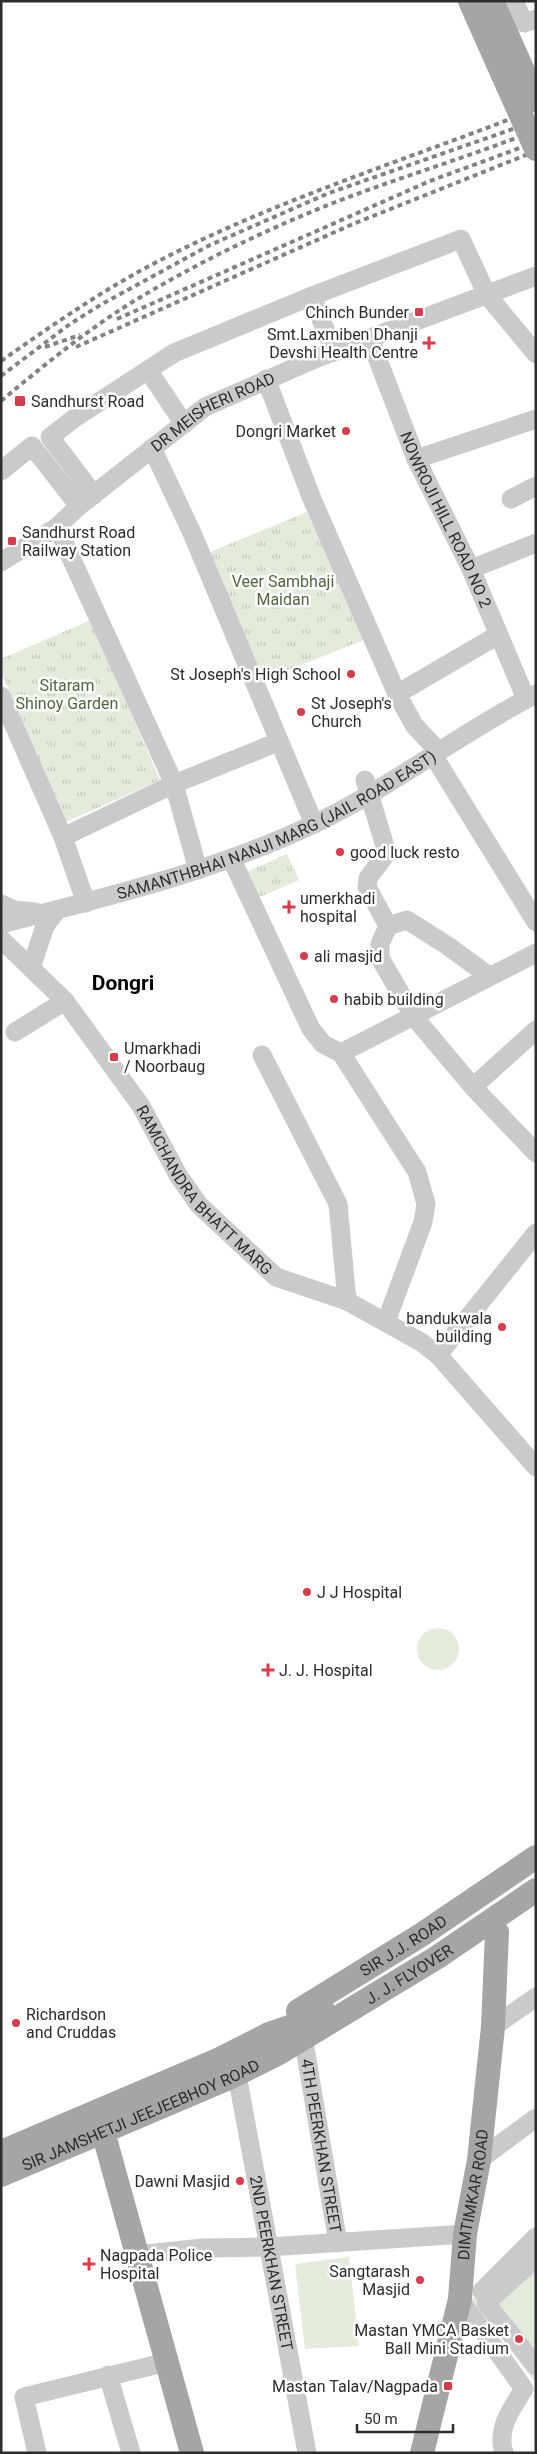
<svg xmlns="http://www.w3.org/2000/svg" width="537" height="2454" font-family="Roboto,sans-serif">
	<style>
		.grass { fill: url(#grass-tufts) }
		.garden { fill: #e4eadc }
		.lines { fill: none; stroke-linecap: round; stroke-linejoin: round }
		.minor { stroke: #cacaca; stroke-width: 19 }
		.major { stroke: #a5a5a5; stroke-width: 24 }
		.rail { stroke: #828282; stroke-width: 4; stroke-dasharray: 5 4; stroke-linecap: butt }
		.major-bridge { stroke: #a5a5a5; stroke-width: 24 }
		.poi-dot { fill: #d73c4d; stroke: #fff; stroke-width: 2 }
		.labels { text-anchor: middle; dominant-baseline: central; stroke-width: 5; stroke-linejoin: round; paint-order: stroke }
		.poi-label { font-size: 16px; fill: #2d2d2d; stroke: #fff; text-anchor: start }
		.street-label { font-size: 16px; fill: #2d2d2d; stroke: #fff }
		.park-label { font-size: 16px; fill: #52653e; stroke: #fff }
		.district-label { font-size: 21px; font-weight: bold; fill: #000; stroke: #fff }
	</style>
	<defs>
		<pattern id="grass-tufts" width="24" height="20" patternUnits="userSpaceOnUse" patternTransform="scale(1.25)"><rect width="24" height="20" fill="#e4eadc"/><path d="M3 7l-1-3M5 7V3M7 7l1-3M15 17l-1-3M17 17v-4M19 17l1-3" fill="none" stroke="#c4c9bd"/></pattern>
	</defs>
	<rect width="100%" height="100%" fill="#fff"/>
	<path class="grass" d="M307,512L364,640L263,680L208,553Z
		M91,620L160,780L66,822L1,672V659Z
		M287,854L299,880L257,898L246,872Z"/>
	<path class="garden" d="M417 1649a21 21 0 1 1 42 0a21 21 0 1 1-42 0Z
		M536,2244V2379L534,2381L472,2299Z
		M349,2257L359,2346L305,2349L295,2264Z"/>
	<g class="lines">
		<g class="minor">
			<path d="M514,1L524,23L536,19"/>
			<path d="M312,296L334,352"/>
			<path id="s1" d="M370,339L416,459L471,569L526,699"/>
			<path d="M148,370L184,424"/>
			<path d="M266,379L312,499L397,694L414,725L439,752"/>
			<path d="M152,448L192,533L314,824"/>
			<path d="M416,459L536,419"/>
			<path d="M1,471L32,446L79,506"/>
			<path d="M94,495L50,437L76,417L174,353L312,296L461,239L487,295L536,354"/>
			<path d="M511,499L536,486"/>
			<path d="M57,527L174,784L198,870"/>
			<path id="s2" d="M1,562L57,527L79,506L205,407L317,358L536,276"/>
			<path d="M471,569L536,543"/>
			<path d="M397,694L498,635"/>
			<path d="M1,696L63,837L86,903"/>
			<path d="M433,755L536,922"/>
			<path d="M365,780L387,853L368,878L367,887L388,926L380,944V958L414,1017L473,1087L536,1153"/>
			<path d="M63,837L174,784L278,742"/>
			<path d="M231,858L311,1029L323,1044L341,1053L417,1172L426,1204L423,1222L386,1322"/>
			<path d="M1,904L14,910L35,912"/>
			<path id="s3" d="M1,924C107,897 215,871 314,824C392,787 460,733 536,694"/>
			<path d="M388,926L407,920L448,946L489,976"/>
			<path id="s4" d="M1,939L65,1001L141,1106L178,1175L199,1205L276,1277L347,1301L421,1342L438,1355L536,1467"/>
			<path d="M31,968L45,926L57,910"/>
			<path d="M15,1032L65,1001"/>
			<path d="M341,1053L536,953"/>
			<path d="M262,1055L338,1204L347,1301"/>
			<path d="M473,1087L536,1030"/>
			<path d="M438,1355L536,1233"/>
			<path d="M493,2027L536,1997"/>
			<path id="s5" d="M305,2048L338,2243"/>
			<path id="s6" d="M237,2075L307,2453"/>
			<path d="M479,2160L536,2118"/>
			<path d="M137,2255L203,2248L269,2247L465,2234"/>
			<path d="M536,2258L486,2303L536,2366"/>
			<path d="M482,2291L536,2237"/>
			<path d="M460,2299L524,2389C512,2408 496,2429 504,2453"/>
			<path d="M108,2375L131,2453"/>
			<path d="M37,2453L24,2397L167,2362"/>
		</g>
		<g class="major">
			<path d="M470,1L503,75"/>
			<path d="M492,1L536,100"/>
			<path id="s7" d="M298,2011L421,1935L536,1857"/>
			<path d="M99,2117L192,2453"/>
			<path d="M1,2152L220,2059L269,2034L306,2021L323,2010"/>
			<path id="s8" d="M1,2175L229,2078L279,2053L436,1958L536,1890"/>
			<path id="s9" d="M422,2453L460,2299L465,2234L479,2160L493,2027L497,1932"/>
		</g>
		<path class="rail" d="M117,319L430,181L536,142
			M45,347L80,335
			M76,347L353,224L536,151
			M1,361C50,327 98,293 151,265C274,200 407,160 536,109
			M1,376L70,324L102,304L210,245L329,193L536,121
			M1,401C43,366 87,330 134,301C197,263 265,230 333,203C400,177 469,157 536,130"/>
		<path class="major-bridge" d="M503,75L536,149"/>
	</g>
	<g class="poi-dot">
		<rect x="414" y="307" width="10" height="10" rx="2.5"/>
		<path d="M426.5 335.5h5v5h5v5h-5v5h-5v-5h-5v-5h5z"/>
		<rect x="14" y="395" width="12" height="12" rx="2.5"/>
		<circle cx="346" cy="431" r="5"/>
		<rect x="7" y="536" width="10" height="10" rx="2.5"/>
		<circle cx="351" cy="674" r="5"/>
		<circle cx="301" cy="712" r="5"/>
		<circle cx="340" cy="852" r="5"/>
		<path d="M286.5 899.5h5v5h5v5h-5v5h-5v-5h-5v-5h5z"/>
		<circle cx="304" cy="956" r="5"/>
		<circle cx="334" cy="999" r="5"/>
		<rect x="109" y="1052" width="10" height="10" rx="2.5"/>
		<circle cx="502" cy="1327" r="5"/>
		<circle cx="307" cy="1592" r="5"/>
		<path d="M265.5 1662.5h5v5h5v5h-5v5h-5v-5h-5v-5h5z"/>
		<circle cx="16" cy="2023" r="5"/>
		<circle cx="240" cy="2181" r="5"/>
		<path d="M86.5 2256.5h5v5h5v5h-5v5h-5v-5h-5v-5h5z"/>
		<circle cx="420" cy="2280" r="5"/>
		<circle cx="519" cy="2339" r="5"/>
		<rect x="443" y="2381" width="10" height="10" rx="2.5"/>
	</g>
	<g class="labels">
		<g class="poi-label">
			<text x="409" y="312" text-anchor="end">Chinch Bunder</text>
			<text x="418" y="334" text-anchor="end">Smt.Laxmiben Dhanji<tspan x="418" dy="18">Devshi Health Centre</tspan></text>
			<text x="31" y="401">Sandhurst Road</text>
			<text x="336" y="431" text-anchor="end">Dongri Market</text>
			<text x="22" y="532">Sandhurst Road<tspan x="22" dy="18">Railway Station</tspan></text>
			<text x="341" y="674" text-anchor="end">St Joseph's High School</text>
			<text x="311" y="703">St Joseph's<tspan x="311" dy="18">Church</tspan></text>
			<text x="350" y="852">good luck resto</text>
			<text x="300" y="898">umerkhadi<tspan x="300" dy="18">hospital</tspan></text>
			<text x="314" y="956">ali masjid</text>
			<text x="344" y="999">habib building</text>
			<text x="124" y="1048">Umarkhadi<tspan x="124" dy="18">/ Noorbaug</tspan></text>
			<text x="492" y="1318" text-anchor="end">bandukwala<tspan x="492" dy="18">building</tspan></text>
			<text x="317" y="1592">J J Hospital</text>
			<text x="279" y="1670">J. J. Hospital</text>
			<text x="26" y="2014">Richardson<tspan x="26" dy="18">and Cruddas</tspan></text>
			<text x="230" y="2181" text-anchor="end">Dawni Masjid</text>
			<text x="100" y="2255">Nagpada Police<tspan x="100" dy="18">Hospital</tspan></text>
			<text x="410" y="2271" text-anchor="end">Sangtarash<tspan x="410" dy="18">Masjid</tspan></text>
			<text x="509" y="2330" text-anchor="end">Mastan YMCA Basket<tspan x="509" dy="18">Ball Mini Stadium</tspan></text>
			<text x="438" y="2386" text-anchor="end">Mastan Talav/Nagpada</text>
		</g>
		<g class="street-label">
			<text stroke="none"><textPath href="#s2" startOffset="261">DR MEISHERI ROAD</textPath></text>
			<text stroke="none"><textPath href="#s1" startOffset="196">NOWROJI HILL ROAD NO 2</textPath></text>
			<text stroke="none"><textPath href="#s3" startOffset="294">SAMANTHBHAI NANJI MARG (JAIL ROAD EAST)</textPath></text>
			<text stroke="none"><textPath href="#s4" startOffset="325">RAMCHANDRA BHATT MARG</textPath></text>
			<text stroke="none"><textPath href="#s7" startOffset="124">SIR J.J. ROAD</textPath></text>
			<text stroke="none"><textPath href="#s8" startOffset="456">J. J. FLYOVER</textPath></text>
			<text stroke="none"><textPath href="#s8" startOffset="152">SIR JAMSHETJI JEEJEEBHOY ROAD</textPath></text>
			<text stroke="none"><textPath href="#s5" startOffset="99">4TH PEERKHAN STREET</textPath></text>
			<text stroke="none"><textPath href="#s9" startOffset="264">DIMTIMKAR ROAD</textPath></text>
			<text stroke="none"><textPath href="#s6" startOffset="191">2ND PEERKHAN STREET</textPath></text>
		</g>
		<g class="park-label">
			<text x="283" y="581">Veer Sambhaji<tspan x="283" dy="18">Maidan</tspan></text>
			<text x="67" y="685">Sitaram<tspan x="67" dy="18">Shinoy Garden</tspan></text>
		</g>
		<g class="district-label">
			<text x="123" y="983">Dongri</text>
		</g>
	</g>
	<rect width="537" height="2454" fill="none" stroke="#2d2d2d" stroke-width="5"/>
	<path d="M357 2424v8h96v-8" fill="none" stroke="#2d2d2d" stroke-width="2.5"/>
	<text x="364" y="2424" font-size="15" fill="#2d2d2d" stroke="#ffffff" stroke-width="4" paint-order="stroke">50 m</text>
</svg>
